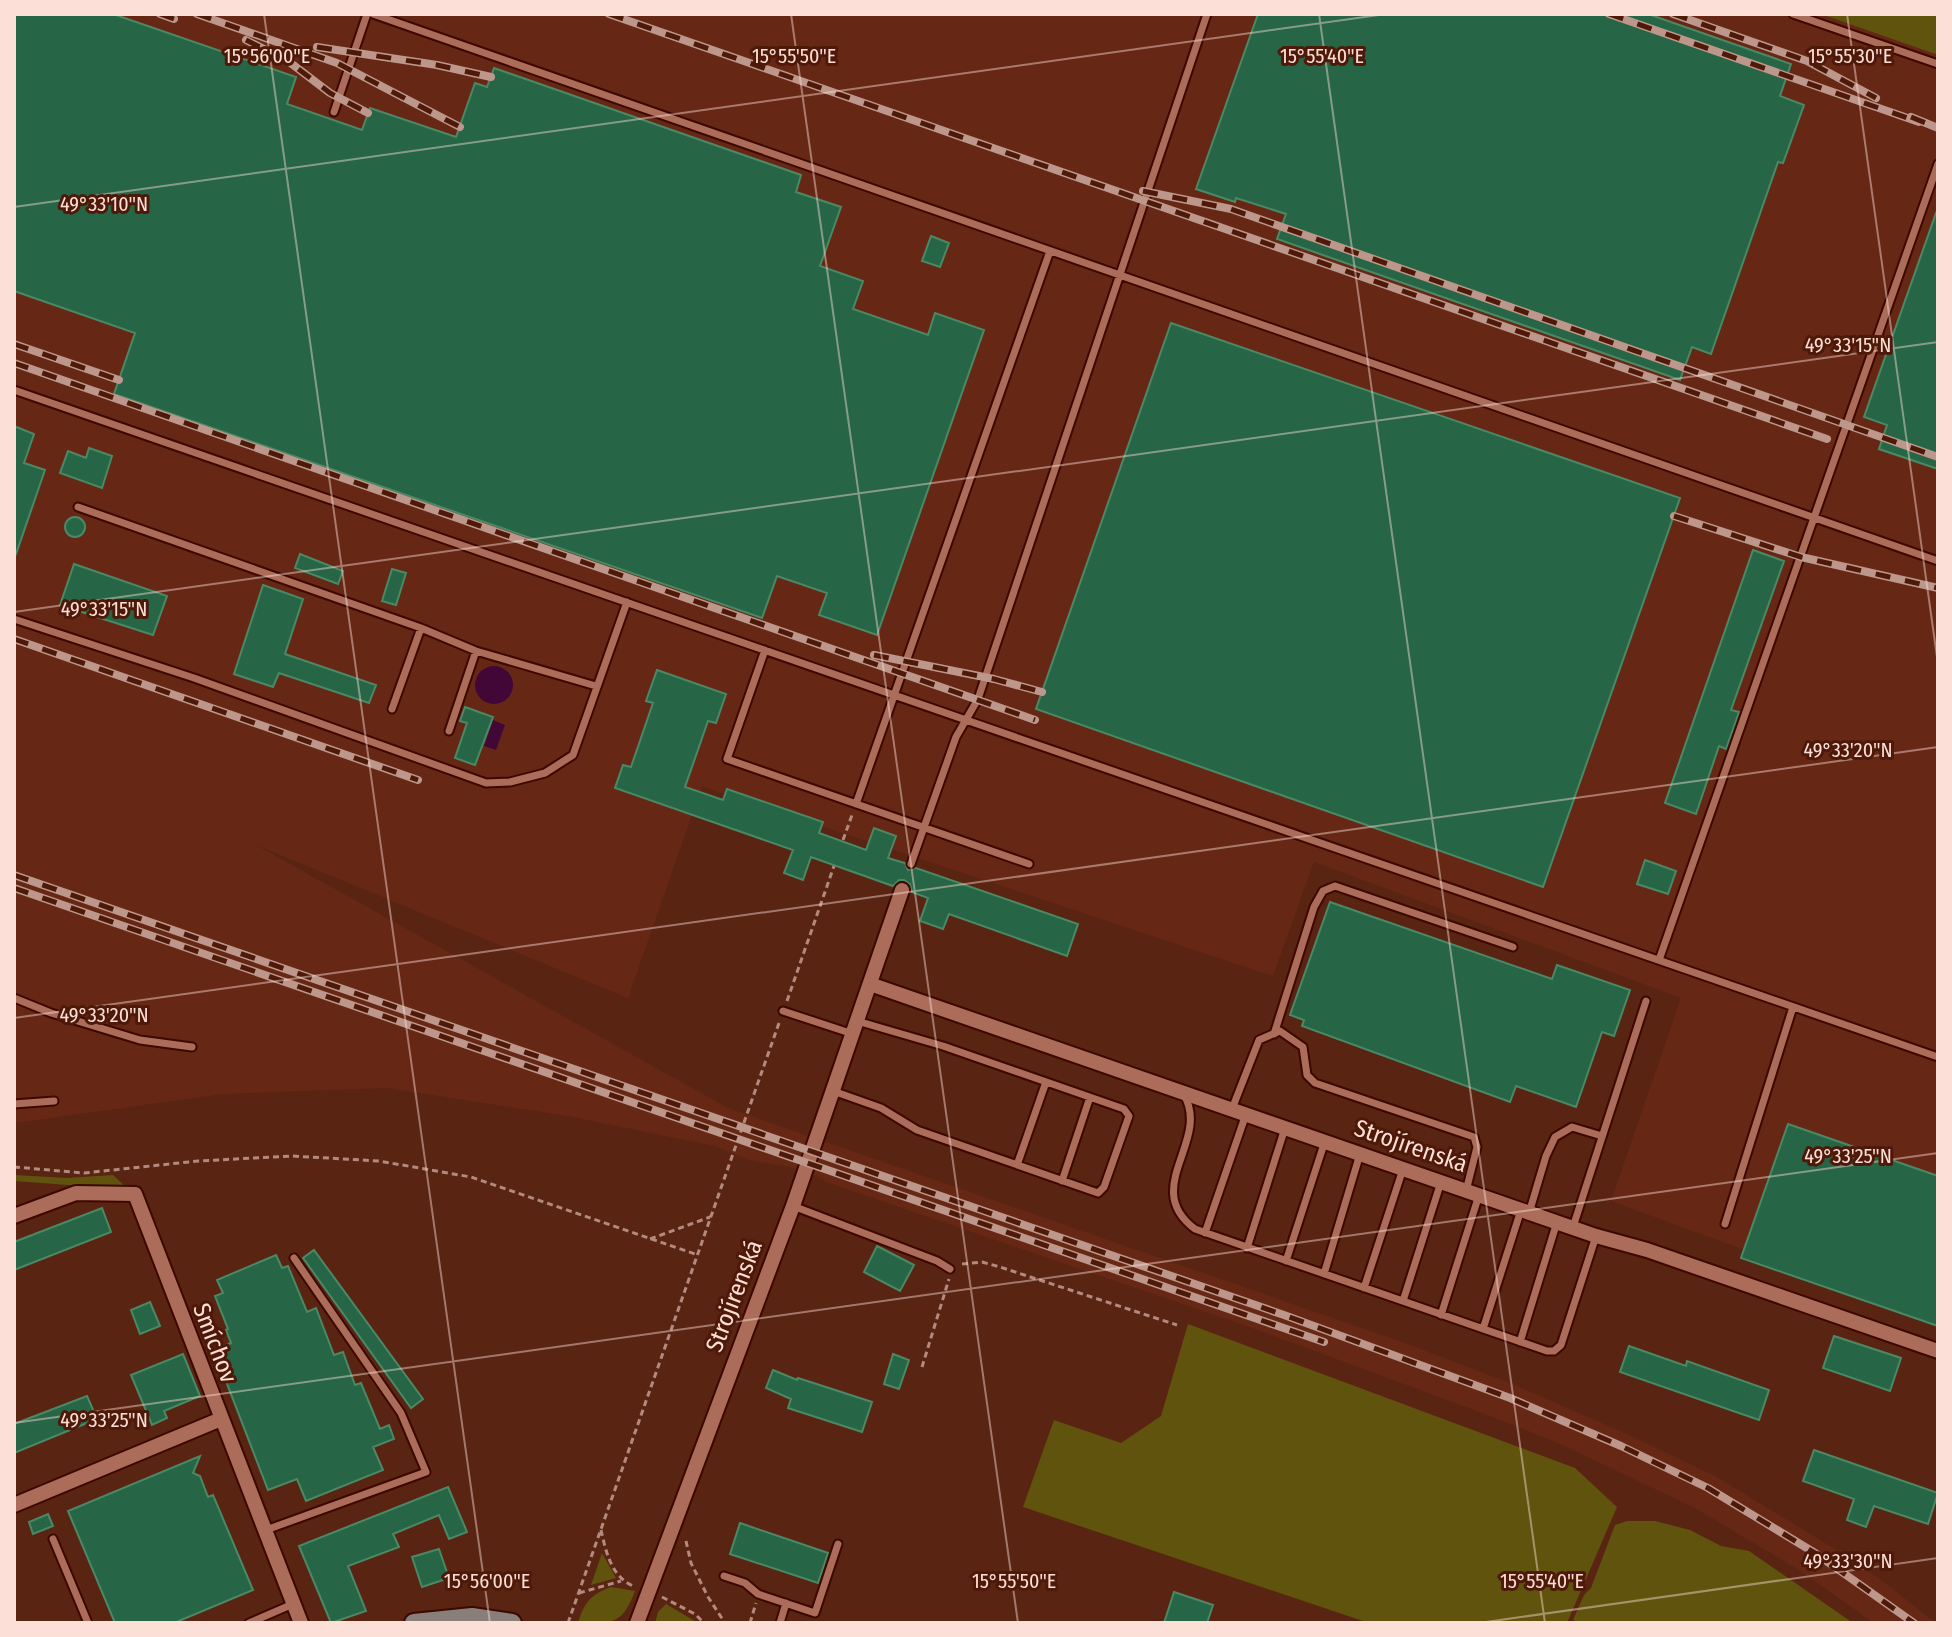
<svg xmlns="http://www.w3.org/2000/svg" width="1952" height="1637" font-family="'Fira Sans Condensed',sans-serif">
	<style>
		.built { fill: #662815 }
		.green { fill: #60530e }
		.water { fill: #430737 }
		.building { fill: #266545; stroke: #4b8966; stroke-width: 2 }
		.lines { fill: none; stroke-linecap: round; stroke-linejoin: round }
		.lane-casing { stroke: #3d0800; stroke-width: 11 }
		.street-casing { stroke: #3d0800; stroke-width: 18 }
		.secondary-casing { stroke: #3d0800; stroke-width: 22 }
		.path { stroke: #b38a7e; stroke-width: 3; stroke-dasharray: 6 4; stroke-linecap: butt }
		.lane { stroke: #ab6d5a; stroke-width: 7 }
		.street { stroke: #ab6d5a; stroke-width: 14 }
		.secondary { stroke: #887f7a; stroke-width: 18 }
		.rail-casing { stroke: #bd978b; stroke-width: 8 }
		.rail { stroke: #4e1908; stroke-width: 5; stroke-dasharray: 15; stroke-linecap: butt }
		.ticks { fill: none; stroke: #fcdfd7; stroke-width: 2; stroke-opacity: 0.45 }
		.labels { text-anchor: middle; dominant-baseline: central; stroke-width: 6; stroke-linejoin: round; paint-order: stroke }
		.street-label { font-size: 24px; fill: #fcdfd7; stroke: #4e1908 }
		.ticks-label { font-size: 20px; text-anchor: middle; fill: #fcdfd7; stroke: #4e1908; stroke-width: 6; stroke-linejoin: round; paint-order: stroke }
	</style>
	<rect width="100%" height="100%" fill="#5a2413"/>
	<path class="built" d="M14,14H1821L1938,55V1321L1611,1201L1681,998L1314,862L1273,976L702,786L628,998L256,845L728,1108L1405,1343L1515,1385L1627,1434L1715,1476L1822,1541L1876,1576L1936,1623H1874L1802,1572L1697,1509L1558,1443L1501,1420L1244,1325L826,1182L821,1178L790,1167L748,1160L715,1146L568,1116L387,1088L223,1094L14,1123Z"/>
	<path class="green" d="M1821,14H1938V55Z
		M14,1175L67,1178L113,1175L128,1189L120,1186H82L14,1181Z
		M1188,1324L1575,1468L1617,1507L1567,1623H1369L1023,1507L1054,1420L1121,1443L1161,1416Z
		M1627,1521H1655L1690,1530L1721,1546L1749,1551L1853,1623H1580L1573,1620L1584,1595L1591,1588L1615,1525Z
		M602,1553L616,1578L591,1585Z
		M611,1587L635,1591C622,1626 611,1623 578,1623C584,1603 591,1594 611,1587Z
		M666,1604L698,1623H655L658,1612Z"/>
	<path class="water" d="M475 685a19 19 0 1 1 38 0a19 19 0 1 1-38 0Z
		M493,720L505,725L496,750L484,746Z"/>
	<path class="building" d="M14,14H113L296,77L287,104L362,130L370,108L456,137L475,83L487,87L494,68L801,175L796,192L841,207L820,266L863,281L853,309L928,335L935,313L984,330L877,635L819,615L827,593L777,576L762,618L114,394L135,333L14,291Z
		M1258,14H1648L1791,64L1780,96L1804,105L1783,163L1778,162L1711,354L1692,347L1680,380L1277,239L1286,214L1236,198L1235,202L1196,189Z
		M1936,213L1938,214V469L1879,449L1887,425L1864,417Z
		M931,236L949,243L940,267L922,261Z
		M1171,323L1680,498L1543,887L1036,709Z
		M14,426L34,434L24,463L45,470L16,554L14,553Z
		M89,448L112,456L102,488L60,473L68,451L86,458Z
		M65 527a10 10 0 1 1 20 0a10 10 0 1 1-20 0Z
		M1753,550L1784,561L1731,710L1739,712L1726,749L1719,746L1696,814L1665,803Z
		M300,554L343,571L338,584L295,568Z
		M74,564L167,596L153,635L60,605Z
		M392,569L406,573L396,605L382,601Z
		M263,585L303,599L285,654L376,685L369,703L279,673L273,687L234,674Z
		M657,670L726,694L716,723L708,721L685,787L723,800L727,789L823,822L819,833L866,850L874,828L896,836L888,858L905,863L908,870L916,868L1078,924L1067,956L949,914L943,929L920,921L928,898L912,892L910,884L904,880H899L893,886L811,857L803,880L784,873L793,850L615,788L623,765L631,767L653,703L646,701Z
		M465,707L493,717L475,765L455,758L467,723L460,721Z
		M1645,860L1676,871L1668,894L1637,884Z
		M1330,902L1552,979L1557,965L1630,990L1614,1036L1602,1032L1576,1107L1516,1086L1510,1102L1302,1026L1304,1020L1290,1015Z
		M1788,1124L1938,1176V1326L1741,1258Z
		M102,1208L111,1232L14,1270V1242Z
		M877,1246L914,1265L900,1291L864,1272Z
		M314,1250L423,1399L411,1408L303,1258Z
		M276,1255L282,1268L288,1266L307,1312L316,1308L334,1355L343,1352L355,1385L361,1383L380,1429L389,1425L394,1439L373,1447L383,1470L306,1501L297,1479L268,1490L214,1350L231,1343L226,1330L228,1329L215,1296L223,1293L217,1280Z
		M150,1302L160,1326L140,1334L131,1310Z
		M1834,1336L1901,1358L1890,1391L1823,1368Z
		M1629,1346L1686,1366L1687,1361L1769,1390L1759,1420L1620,1372Z
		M183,1354L200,1396L164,1411L167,1418L152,1425L131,1375Z
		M893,1354L909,1360L899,1389L884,1384Z
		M773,1370L797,1380L798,1378L872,1402L862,1432L788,1408L791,1399L766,1388Z
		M87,1396L97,1419L14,1453V1424Z
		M1814,1450L1938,1493L1928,1524L1874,1506L1866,1527L1847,1520L1854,1499L1803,1481Z
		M200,1456L193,1473L200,1476L208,1497L213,1495L253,1590L174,1623H115L68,1511Z
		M448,1487L467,1532L449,1539L439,1515L393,1534L399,1547L348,1566L366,1611L331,1623L299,1546Z
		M48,1514L53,1526L33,1534L29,1522Z
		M740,1523L828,1553L818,1583L730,1554Z
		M439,1549L449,1578L422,1587L412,1557Z
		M1174,1592L1213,1605L1207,1623H1164Z"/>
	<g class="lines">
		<defs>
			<path id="lane" d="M373,14L1938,561
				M1793,14L1938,64
				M334,112L367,14
				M14,390L1938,1057
				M78,507L421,628L476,651L596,686
				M14,619L194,678L486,783L510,782L545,773L573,755L627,602
				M765,650L727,759L1029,864
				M392,709L421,628
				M449,731L476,651
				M856,804L1050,251
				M911,864L956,737L978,699L1207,14
				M1659,960L1938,164
				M14,998L51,1013L140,1040L192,1047
				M783,1011L853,1034
				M1274,1034L1314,907L1323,891L1335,886L1513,947
				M833,1091L881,1108L917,1130L1098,1193L1104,1187L1129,1116L1124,1109L943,1046L857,1021
				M1184,1095C1211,1141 1140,1188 1195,1229L1547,1351H1554L1561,1345L1596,1236
				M14,1104L54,1101
				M1232,1109L1259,1040L1280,1031L1303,1047L1307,1075L1315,1083L1474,1137L1477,1147L1466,1191
				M1017,1165L1046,1082
				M1062,1181L1090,1097
				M793,1206L937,1261L950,1269
				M1529,1213L1546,1156L1555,1137L1572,1127L1602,1136
				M1725,1224L1793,1007
				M1573,1227L1646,1001
				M1205,1233L1246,1114
				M1247,1248L1285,1128
				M1286,1261L1325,1141
				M1324,1274L1360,1154
				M1364,1288L1403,1169
				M1403,1301L1441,1182
				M1441,1315L1479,1195
				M1483,1329L1521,1210
				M1520,1342L1557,1222
				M266,1530L426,1472L401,1413L294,1258
				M53,1539L88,1623
				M724,1576L745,1583L758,1594L815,1613L838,1544
				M249,1623L293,1604
				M780,1623L786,1603"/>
			<path id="street" d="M870,984L1596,1236L1647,1250L1938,1351
				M14,1216L76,1193L135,1194L301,1623
				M14,1505L221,1419
				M637,1623L793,1206L902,890"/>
			<path id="secondary" d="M414,1623L472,1617L512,1623"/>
		</defs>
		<use href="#lane" class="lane-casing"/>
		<use href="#street" class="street-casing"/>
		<use href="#secondary" class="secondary-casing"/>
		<path class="path" d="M843,840L852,815
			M787,1001L834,866
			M14,1167L84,1173L198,1161L292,1156L379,1161L471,1177L698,1255
			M650,1239L710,1217
			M962,1264L982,1262L1000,1267L1177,1325
			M922,1367L949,1279
			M601,1530C606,1552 611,1576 633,1586
			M686,1541L691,1563L708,1597L725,1623
			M579,1593L621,1581
			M662,1597L695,1614L704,1623
			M568,1623L779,1023
			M750,1623L756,1603"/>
		<use href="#lane" class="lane"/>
		<use href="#street" class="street"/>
		<use href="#secondary" class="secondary"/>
		<defs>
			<path id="rail" d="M160,14L174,19
				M197,14L337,63L460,127
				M609,14L1827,439
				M1609,14L1919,122
				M1673,14L1807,61L1876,98
				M246,40L288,61L330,93L368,113
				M317,47L437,65L491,77
				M1911,117L1938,128
				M1143,191L1231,209L1938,457
				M14,344L119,380
				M14,363L1035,720
				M1674,516L1801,557L1938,588
				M14,639L418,780
				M874,655L994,679L1042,692
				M14,875L1284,1315L1510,1398L1621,1446L1708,1488L1815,1553L1914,1623
				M14,888L1324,1342"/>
		</defs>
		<use href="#rail" class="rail-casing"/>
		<use href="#rail" class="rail"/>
	</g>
	<path class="ticks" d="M264,14L490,1623M791,14L1018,1623M1319,14L1545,1623M1847,14L1938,664M14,207L1386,14M14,612L1938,342M14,1018L1938,747M14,1423L1938,1153M1479,1623L1938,1558"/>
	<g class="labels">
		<g class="street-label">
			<text transform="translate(1411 1146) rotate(19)">Strojírenská</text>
			<text transform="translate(734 1296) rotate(-69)">Strojírenská</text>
			<text transform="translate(215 1343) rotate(69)">Smíchov</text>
		</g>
	</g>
	<g class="ticks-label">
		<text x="267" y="63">15°56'00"E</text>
		<text x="794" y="63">15°55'50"E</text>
		<text x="1322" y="63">15°55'40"E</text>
		<text x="1850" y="63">15°55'30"E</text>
		<text x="104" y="211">49°33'10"N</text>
		<text x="1848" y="352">49°33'15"N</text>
		<text x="104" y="616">49°33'15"N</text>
		<text x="1848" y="757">49°33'20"N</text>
		<text x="104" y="1022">49°33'20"N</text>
		<text x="1848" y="1163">49°33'25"N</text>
		<text x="104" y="1427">49°33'25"N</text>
		<text x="1848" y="1568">49°33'30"N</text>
		<text x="487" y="1588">15°56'00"E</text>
		<text x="1014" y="1588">15°55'50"E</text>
		<text x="1542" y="1588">15°55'40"E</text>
	</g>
	<rect width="1952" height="1637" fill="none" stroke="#fcdfd7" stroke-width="32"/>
</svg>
